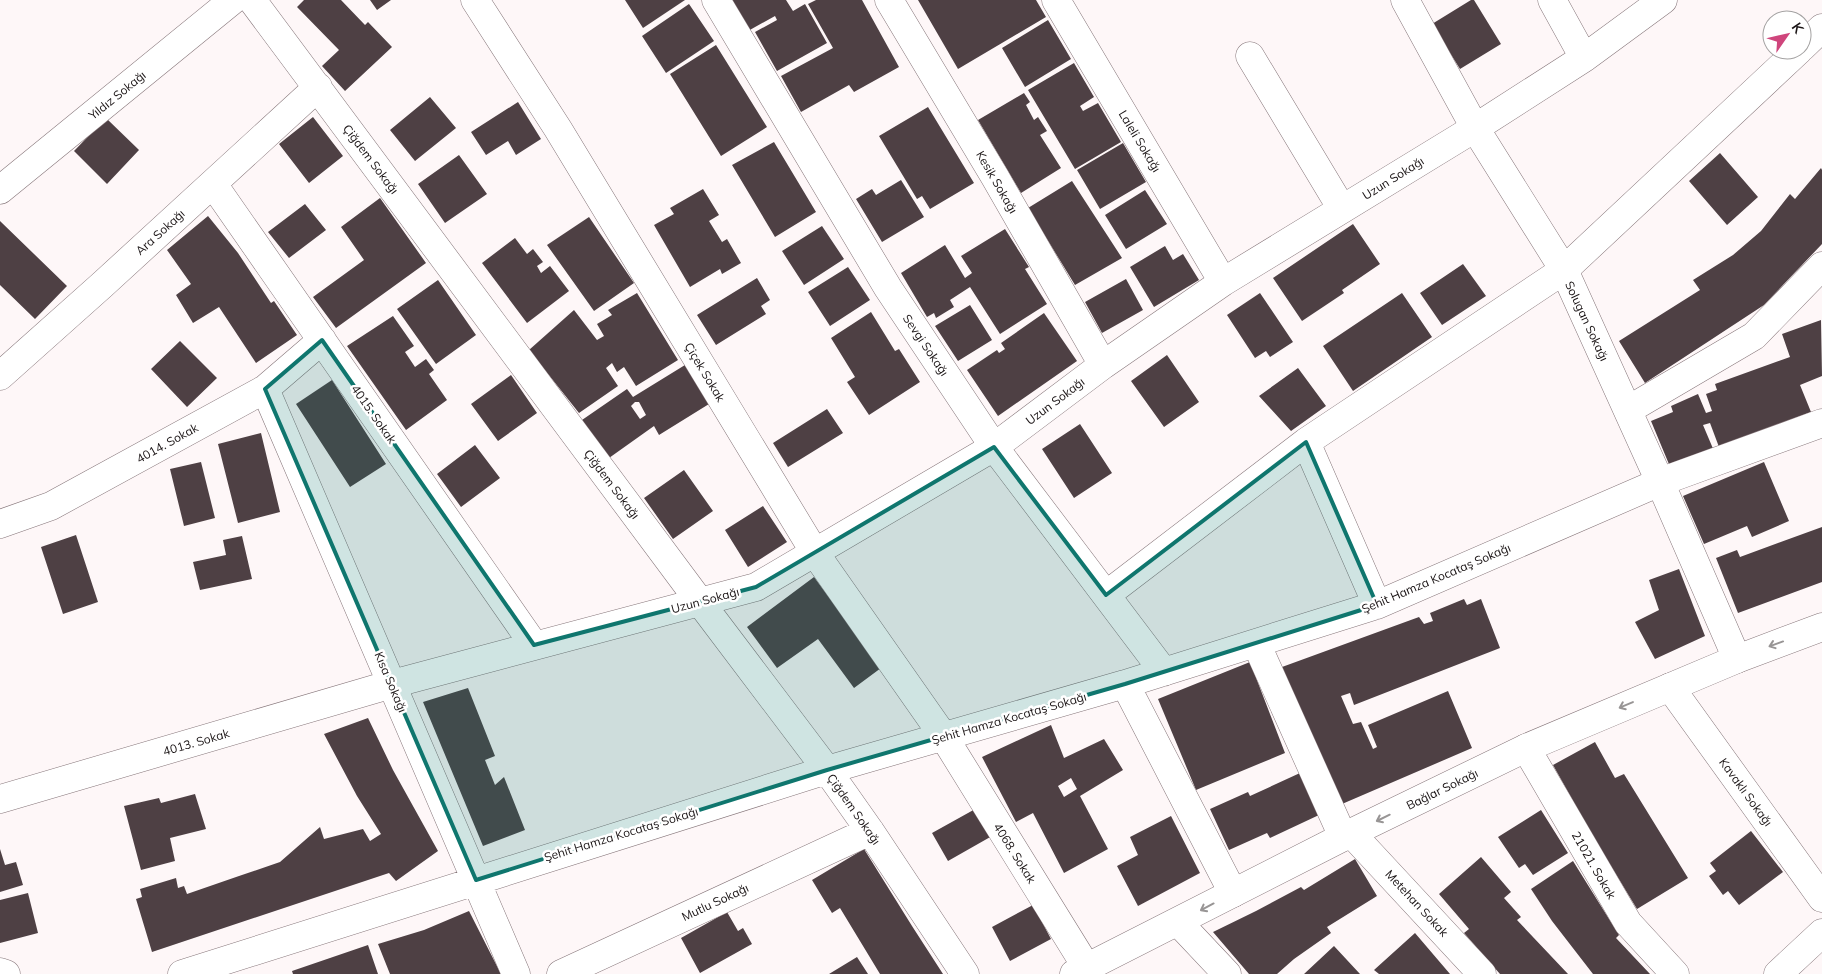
<svg xmlns="http://www.w3.org/2000/svg" width="1822" height="974" font-family="Mulish,sans-serif">
	<style>
		.building { fill: #4e4044; fill-rule: evenodd }
		.lines { fill: none; stroke-linecap: round; stroke-linejoin: round }
		.minor-casing { stroke: #86767a; stroke-width: 29 }
		.major-casing { stroke: #86767a; stroke-width: 29 }
		.minor { stroke: #fff; stroke-width: 28 }
		.major { stroke: #fff; stroke-width: 28 }
		.oneway { stroke: #989595 }
		.marked { fill: #0f766e; fill-opacity: 0.2; stroke: #0f766e; stroke-width: 4; stroke-linejoin: round }
		.labels { text-anchor: middle; dominant-baseline: central; stroke-width: 5; stroke-linejoin: round; paint-order: stroke }
		.street-label { font-size: 12px; fill: #191314; stroke: #fff }
	</style>
	<rect width="100%" height="100%" fill="#fef7f8"/>
	<path class="building" d="M304,0H341L365,25L368,22L392,47L345,91L322,66L339,50L297,7Z
		M370,0H391L377,10Z
		M625,0H685L643,28Z
		M730,0H786L793,11L805,4L827,43L777,71L755,32L777,20L775,16L748,31Z
		M816,0H862L899,67L854,92L849,85L801,112L781,76L833,48L808,4Z
		M918,0H1036L1046,17L958,69Z
		M1471,0H1474L1501,44L1460,69L1432,24Z
		M689,4L714,41L666,73L642,36Z
		M1048,20L1071,59L1025,87L1002,48Z
		M716,45L767,127L721,156L670,74Z
		M1074,63L1094,97L1080,106L1083,111L1098,103L1121,142L1075,169L1028,90Z
		M1024,93L1030,102L1026,105L1034,120L1038,117L1047,131L1040,135L1061,168L1021,193L978,120Z
		M430,97L456,128L415,161L390,130Z
		M518,102L541,139L516,155L508,141L486,155L471,132Z
		M928,107L974,183L930,209L922,196L917,199L879,136Z
		M313,117L343,156L309,183L279,144Z
		M106,118L139,150L107,184L74,151Z
		M774,142L816,212L775,237L732,165Z
		M1123,143L1146,182L1100,209L1077,170Z
		M1720,153L1758,197L1727,225L1689,181Z
		M459,155L487,194L445,223L418,184Z
		M1821,168L1822,170V244L1764,305L1645,383L1619,341L1700,290L1693,280L1733,255L1761,231L1790,194L1795,199Z
		M901,180L924,217L882,242L856,199L872,189L876,195Z
		M1072,181L1122,258L1075,285L1028,208Z
		M703,189L719,215L709,221L722,242L727,239L741,263L722,274L720,269L690,287L654,225L674,214L670,208Z
		M1145,190L1167,224L1126,249L1105,215Z
		M380,198L426,263L336,328L313,297L364,260L341,227Z
		M305,204L326,230L289,258L268,232Z
		M208,216L238,253L271,303L274,301L297,335L256,363L219,307L193,323L176,295L191,284L167,250Z
		M589,217L634,283L594,311L547,245Z
		M0,221L67,286L35,319L0,285Z
		M1353,224L1380,264L1342,290L1344,293L1302,321L1273,278Z
		M822,226L844,259L804,285L782,251Z
		M1005,229L1029,267L1025,269L1047,304L1000,334L970,287L950,300L954,307L936,318L934,313L927,317L901,273L945,245L965,278L972,273L961,256Z
		M515,238L527,254L533,249L543,262L537,266L541,273L550,266L569,291L527,323L482,263Z
		M1165,246L1173,260L1183,254L1199,280L1154,307L1130,267Z
		M1463,264L1486,296L1442,325L1420,293Z
		M848,267L870,300L830,326L808,292Z
		M757,278L770,300L761,306L766,314L716,345L697,315Z
		M1126,279L1143,310L1102,333L1085,302Z
		M438,280L476,335L436,364L397,309Z
		M637,293L678,360L636,386L624,367L617,372L612,363L606,368L618,386L579,413L529,350L574,310L597,340L604,336L597,324L612,315L608,310Z
		M1260,293L1293,342L1270,357L1266,351L1255,358L1227,315Z
		M1402,293L1432,337L1353,391L1323,346Z
		M970,305L992,340L958,361L935,326Z
		M871,312L895,351L899,349L920,382L869,415L847,382L855,377L831,338Z
		M1044,313L1077,361L998,416L967,370L997,350L999,353L1005,349L1001,343Z
		M393,316L414,346L405,352L415,367L426,359L434,370L429,374L447,400L406,430L347,346Z
		M1821,320L1822,376L1800,385L1811,412L1719,447L1710,423L1703,425L1714,451L1671,469L1651,421L1673,412L1671,406L1698,394L1706,413L1712,411L1706,394L1717,390L1715,384L1790,357L1782,334Z
		M180,341L217,378L187,407L151,369Z
		M1167,355L1199,402L1164,427L1131,381Z
		M685,365L709,404L659,435L654,426L609,458L582,420L627,389L633,397ZM635,402H639L646,415L640,419L631,406Z
		M1298,368L1326,406L1291,431L1259,396Z
		M511,375L537,413L498,441L471,404Z
		M332,380L386,464L350,487L296,404Z
		M827,409L843,433L788,467L773,443Z
		M1080,424L1112,473L1074,498L1042,449Z
		M261,433L280,512L238,523L218,444Z
		M475,445L500,478L461,507L437,474Z
		M201,462L215,518L184,526L170,469Z
		M1764,462L1789,521L1752,537L1747,526L1704,544L1683,496Z
		M684,470L713,511L673,539L644,498Z
		M763,506L787,542L748,567L725,530Z
		M1822,527V582L1738,613L1716,558L1737,550L1740,557Z
		M76,535L98,602L63,614L41,547Z
		M242,536L252,579L200,590L193,562L226,555L223,540Z
		M1679,569L1705,636L1655,659L1635,622L1659,610L1649,580Z
		M814,577L881,668L854,688L818,639L777,668L747,627Z
		M1464,599L1467,605L1481,599L1500,648L1354,705L1350,693L1341,696L1353,724L1361,722L1373,749L1377,747L1368,725L1448,691L1472,748L1342,804L1282,667L1419,617L1424,624L1433,621L1430,613Z
		M1250,662L1285,753L1196,790L1158,699Z
		M468,688L495,756L485,760L495,785L504,777L525,830L483,846L423,702Z
		M368,718L393,770L438,851L396,881L389,873L152,952L136,899L142,897L140,889L176,878L178,888L184,886L187,894L239,876L280,862L320,827L324,839L363,829L370,841L381,834L357,796L324,734Z
		M1051,725L1064,758L1104,739L1123,770L1080,796L1108,849L1064,873L1033,813L1016,822L982,757ZM1071,778L1077,789L1064,797L1058,786Z
		M1595,742L1615,778L1624,774L1688,878L1637,909L1591,833L1553,765Z
		M1300,773L1319,815L1270,838L1267,833L1229,850L1210,809L1248,792L1250,796Z
		M195,794L206,829L170,838L175,861L141,870L124,806L159,798L161,803Z
		M977,808L992,836L948,861L932,833Z
		M1541,810L1568,853L1533,875L1525,864L1519,868L1498,837Z
		M1171,816L1200,873L1138,906L1117,866L1138,855L1130,837Z
		M1751,831L1783,872L1739,905L1728,891L1723,895L1709,876L1716,871L1710,863Z
		M0,849L5,865L16,862L23,885L0,892Z
		M864,849L912,926L943,974H880L840,908L832,913L812,880Z
		M1481,857L1511,892L1504,898L1521,917L1517,920L1568,974H1500L1464,933L1469,929L1439,894Z
		M1355,859L1377,896L1327,927L1331,933L1294,959L1277,974H1249L1213,932L1256,911L1301,887L1304,890Z
		M1573,861L1619,935L1616,938L1650,974H1593L1552,921L1531,889Z
		M28,893L38,933L0,943V900Z
		M1033,905L1051,939L1010,961L992,927Z
		M469,911L501,974H390L378,944L424,930Z
		M727,912L738,931L743,928L752,944L700,973L681,938Z
		M1415,933L1450,974H1379L1374,970Z
		M368,945L378,974H293L292,971Z
		M1334,946L1360,974H1304Z
		M857,957L868,974H829Z"/>
	<g class="lines">
		<defs>
			<path id="minor" d="M252,0L700,602L827,770L870,831L965,974
				M475,0L558,129L815,553L944,737L1087,968
				M716,0L888,288L994,447L1164,672
				M889,0L995,177L1103,365
				M1056,0L1223,282
				M1405,0L1475,128L1564,270L1660,482L1737,659
				M1552,0L1584,58
				M1802,47L1822,28
				M1250,56L1342,209
				M213,184L534,645
				M0,190L233,0
				M0,376L102,285L318,87
				M265,389L516,974
				M1628,410L1754,336L1822,266
				M1306,442L1377,605
				M0,524L51,506L265,389L322,340
				M1106,595L1306,442L1564,270L1799,50
				M1256,643L1343,837
				M1125,684L1233,893
				M1670,687L1822,898
				M1526,748L1628,923L1675,974
				M0,799L392,684L756,587L994,447L1103,365L1223,282L1475,128L1584,58L1663,0
				M1351,833L1482,974
				M1178,922L1227,974
				M0,972L6,974
				M182,974L827,770L1125,684L1377,605L1660,482L1822,423
				M561,974L870,831
				M1778,974L1822,933"/>
			<path id="major" d="M1074,974L1351,833L1526,748L1737,659L1822,627"/>
		</defs>
		<use href="#minor" class="minor-casing"/>
		<use href="#major" class="major-casing"/>
		<use href="#minor" class="minor"/>
		<use href="#major" class="major"/>
	</g>
	<defs><path id="oneway-shaft" d="M-6 0H5M1.5-3L5.5 0L1.5 3" fill="none" stroke-width="1.6" stroke-linecap="round" stroke-linejoin="round" transform="scale(1.25)"/></defs>
	<g class="oneway">
		<use href="#oneway-shaft" transform="translate(1776 644) rotate(160)"/>
		<use href="#oneway-shaft" transform="translate(1626 705) rotate(157)"/>
		<use href="#oneway-shaft" transform="translate(1383 818) rotate(154)"/>
		<use href="#oneway-shaft" transform="translate(1207 907) rotate(152)"/>
	</g>
	<path class="marked" d="M322,340L534,645L756,587L994,447L1106,595L1306,442L1377,605L1125,684L827,770L476,880L265,389Z"/>
	<g class="labels">
		<g class="street-label">
			<text transform="translate(117 95) rotate(-39)">Yıldız Sokağı</text>
			<text transform="translate(1140 141) rotate(59)">Laleli Sokağı</text>
			<text transform="translate(371 159) rotate(53)">Çiğdem Sokağı</text>
			<text transform="translate(1393 178) rotate(-32)">Uzun Sokağı</text>
			<text transform="translate(997 182) rotate(60)">Kesik Sokağı</text>
			<text transform="translate(160 232) rotate(-42)">Ara Sokağı</text>
			<text transform="translate(1587 321) rotate(65)">Solugan Sokağı</text>
			<text transform="translate(926 345) rotate(56)">Sevgi Sokağı</text>
			<text transform="translate(705 372) rotate(59)">Çiçek Sokak</text>
			<text transform="translate(1055 401) rotate(-37)">Uzun Sokağı</text>
			<text transform="translate(374 414) rotate(55)">4015. Sokak</text>
			<text transform="translate(167 443) rotate(-29)">4014. Sokak</text>
			<text transform="translate(612 484) rotate(53)">Çiğdem Sokağı</text>
			<text transform="translate(1436 578) rotate(-23)">Şehit Hamza Kocataş Sokağı</text>
			<text transform="translate(705 600) rotate(-15)">Uzun Sokağı</text>
			<text transform="translate(391 682) rotate(67)">Kısa Sokağı</text>
			<text transform="translate(1009 718) rotate(-16)">Şehit Hamza Kocataş Sokağı</text>
			<text transform="translate(196 742) rotate(-16)">4013. Sokak</text>
			<text transform="translate(1442 789) rotate(-26)">Bağlar Sokağı</text>
			<text transform="translate(1746 792) rotate(54)">Kavaklı Sokağı</text>
			<text transform="translate(854 809) rotate(55)">Çiğdem Sokağı</text>
			<text transform="translate(621 834) rotate(-17)">Şehit Hamza Kocataş Sokağı</text>
			<text transform="translate(1015 853) rotate(58)">4068. Sokak</text>
			<text transform="translate(1594 865) rotate(60)">21021. Sokak</text>
			<text transform="translate(715 902) rotate(-25)">Mutlu Sokağı</text>
			<text transform="translate(1417 903) rotate(47)">Metehan Sokak</text>
		</g>
	</g>
	<g transform="translate(1787 35) rotate(56)"><circle r="24" fill="#ffffff" stroke="#a3a1a1"/>
	<path d="M0-4L9 19L0 12L-9 19Z" fill="#cf457c"/>
	<text y="-8" font-size="14" font-weight="bold" text-anchor="middle" fill="#191314">K</text>
	</g>
</svg>
